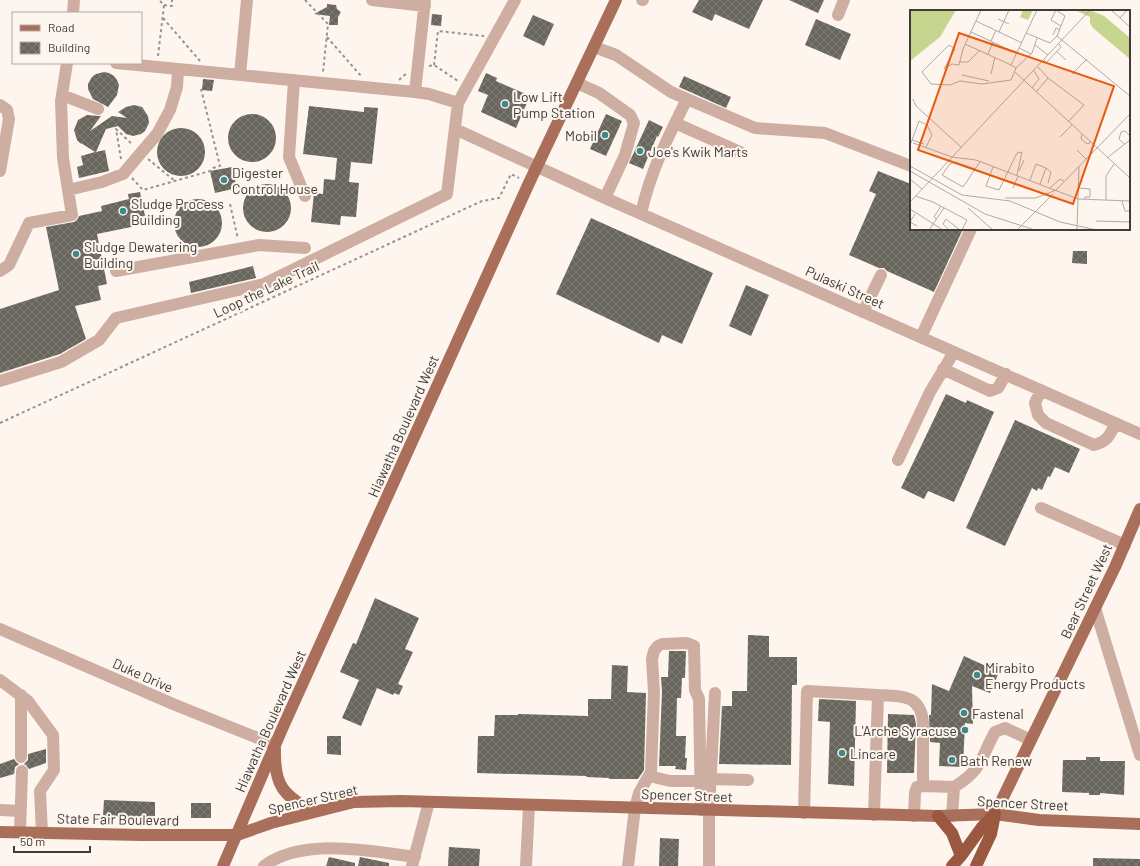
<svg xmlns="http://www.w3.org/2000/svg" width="1140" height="866" font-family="Barlow,sans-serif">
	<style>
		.building { fill: url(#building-cross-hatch) }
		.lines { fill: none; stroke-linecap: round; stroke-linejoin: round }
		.path { stroke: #98938e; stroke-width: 2; stroke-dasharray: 3 3; stroke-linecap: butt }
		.minor { stroke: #cfaea2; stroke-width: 12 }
		.major { stroke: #aa6f5a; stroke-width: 12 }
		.highway { stroke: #9b5840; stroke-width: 12 }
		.poi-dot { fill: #3f8788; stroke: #fdf5ee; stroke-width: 1.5 }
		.labels { text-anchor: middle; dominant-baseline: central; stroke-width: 4; stroke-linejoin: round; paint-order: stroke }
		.poi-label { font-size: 14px; fill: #3e3b38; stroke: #fdf5ee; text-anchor: start }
		.street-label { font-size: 14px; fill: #3e3b38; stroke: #fdf5ee }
		.inset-road { fill: none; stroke: #b1aba5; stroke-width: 1 }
		.view { fill: #e8590c; fill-opacity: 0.15; stroke: #e8590c; stroke-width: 2 }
		.inset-edge { fill: none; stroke: #3e3b38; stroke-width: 2 }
	</style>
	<defs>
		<pattern id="building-cross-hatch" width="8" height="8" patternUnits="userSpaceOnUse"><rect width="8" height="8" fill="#68665d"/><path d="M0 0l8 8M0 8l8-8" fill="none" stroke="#7f7e76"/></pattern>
	</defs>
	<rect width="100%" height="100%" fill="#fdf5ee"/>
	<path class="building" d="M699,0H763L749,29L715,14L712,21L692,12Z
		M789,0H824L818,13Z
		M327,4L336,5L337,9L341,12L338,17V25H329L330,16L314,14L327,7Z
		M432,14L442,15L441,26L431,25Z
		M533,15L554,24L544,46L523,36Z
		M816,19L851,34L840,60L805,45Z
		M104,72L109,73L114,76L117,80L119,85L117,95L108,107L93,99L88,89V84L92,77L96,74Z
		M486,73L497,78L496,81L530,96L516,128L481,112L488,95L478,91Z
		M684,76L731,97L726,108L679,87Z
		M203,79L214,80L212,91L202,90Z
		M134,105L142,107L148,116L149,123L145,131L141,134L133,136L126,134L118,126L106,129L96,152L105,150L109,171L79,178L77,167L83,165L81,156L95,152L81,143V144L77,140L74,130L78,120L87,115L99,116H101L90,131L112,116L127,118L118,112L126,107Z
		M309,106L364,112V107L378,108L372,164L351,162L349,182L359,183L356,217L341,216L340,225L311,222L314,193L323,194L324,179L335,180L337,158L303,154Z
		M606,114L622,121L606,156L590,149Z
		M228 138a24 24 0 1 1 48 0a24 24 0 1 1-48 0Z
		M649,120L663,127L658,137L657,136L643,169L629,163Z
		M157 152a24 24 0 1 1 48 0a24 24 0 1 1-48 0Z
		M232,167L237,188L215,193L210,171Z
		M878,171L911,184V229H963L934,292L887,271L884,268H879L849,255L876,194L869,191Z
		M243 208a24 24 0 1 1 48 0a24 24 0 1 1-48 0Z
		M140,192L145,216L134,219L136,226L97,234L107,284L98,286L101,300L75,306L86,339L60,354L0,373V309L59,290L46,227L74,222L77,220L79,216L102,211L101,206L129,199L128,194Z
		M174 223a24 24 0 1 1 48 0a24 24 0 1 1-48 0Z
		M591,218L713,273L682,344L662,335L659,343L556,294Z
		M1073,251H1087V264L1072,263Z
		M253,266L256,278L191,293L189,282Z
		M746,285L769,295L751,336L729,326Z
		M946,394L966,403L967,400L994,412L954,502L928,491L924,499L901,488Z
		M1015,420L1080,449L1069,473L1055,467L1050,477L1048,476L1042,490L1038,488L1037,491L1032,488L1005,546L966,528Z
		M375,598L419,618L405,649L413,652L398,684L403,686L399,695L394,693L393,695L377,688L361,726L342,718L359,680L340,672L353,643L356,644Z
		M748,635L769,636V657H797V685H792L791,765L719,764L722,706H732V691H747Z
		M669,651H686L685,678H682L681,698H677L676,736H686L685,758H687L686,770L675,769L676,766H659L662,692L661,677H668Z
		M964,656L999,672L990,693L972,686L973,724L965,723L963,767L939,766L940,743L930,742L929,715H931L932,684L949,691Z
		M612,665L628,666L627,692L646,693L644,770L638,779H609V778L586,777L587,776L477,773L478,736H494L495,715H518V714L588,716V699H611Z
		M819,699L856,701L854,786L828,784L830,722L818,721Z
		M888,714L914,715L916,724L914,773H887Z
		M327,736H341V755L327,754Z
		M46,749V763L29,769L26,765L24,764L28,760V754Z
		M1086,757H1100V761H1125L1124,795L1100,793V795H1089V793L1062,792L1063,760H1086Z
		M14,759L17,763L19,764L15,767L14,774L0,778V764Z
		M104,800L155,802V818L103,816Z
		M191,803H211V818H191Z
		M660,838L679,839L678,866H659Z
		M449,847L480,849L479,866H448Z
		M329,857L355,863V866H326Z
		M360,857L389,863V866H358Z
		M1093,858L1140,859V866H1093Z"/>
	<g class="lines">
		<path class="path" d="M305,0L328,24L323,72
			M164,5L172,6V0
			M163,18L200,61
			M327,37L361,76
			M158,56L164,5L159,0
			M434,65L438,31L484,36
			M429,66L434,65L458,81
			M399,80L407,73
			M121,159L116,129L133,145
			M148,159L175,181
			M132,178L143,190L210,171L213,168L220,166L201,89
			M230,204L238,239
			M0,423L482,201L499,198L511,174L519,178"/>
		<path class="minor" d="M372,0L425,6
			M642,0H643
			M73,13L74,0
			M838,15L844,0
			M594,47L616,55L671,92L687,99C668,137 650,172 641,214
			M116,63L415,92
			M240,75L247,0
			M294,80L289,157L305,196
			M577,83L599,93L630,115L634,123L625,155L605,198
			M62,95L98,109
			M687,99L755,128L825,133L911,166
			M458,103L515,0
			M0,105L7,110L9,119L0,171
			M675,123L740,152
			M455,129L605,198L1140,434
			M68,190L102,182L123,174L157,134L170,110L177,87L178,69
			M0,271L9,265L29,223L72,215L63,158L61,101L67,63
			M116,271L259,245L305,248
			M863,312L881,275
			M921,337L971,229
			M943,369L990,391L998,388L1006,374
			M0,381L61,362L99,340L116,318L264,284L447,194L458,103L429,94L415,92L425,0
			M1041,390L1035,403L1038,415L1046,423L1094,445C1107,442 1110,435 1116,423
			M898,460L930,392L954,352
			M1041,508L1125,545
			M1095,608L1140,755
			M0,629L173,704L275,745
			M0,680L28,701L53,735L54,770L40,791L42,833
			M21,695V757
			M649,776L670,781H700
			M711,779L748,780
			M0,810L20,811
			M804,813L807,691L878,695
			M874,815L878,695C901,696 921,694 923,723V786
			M914,816L915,793L917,787L923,786L954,787
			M952,816L954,787C983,769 980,759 995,732L1005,728L1031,740
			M20,832L22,771
			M264,866C303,837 370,851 415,857
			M412,866L429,802
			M526,866L529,805
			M628,866L635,808L639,793L651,772L654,692L652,659L654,651L658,646L662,644L687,643L694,646L695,690L699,699L701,810
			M709,866V810L715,693"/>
		<path class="major" d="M275,749C274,786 283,794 312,812
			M995,814L1115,567L1140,509
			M0,832L142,835H237L271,823L354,802L402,801L938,816L995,814L1039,820L1140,824
			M223,866L282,729L529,183L616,0"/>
		<path class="highway" d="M938,816L952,833L961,856
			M952,866L961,856L982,827L995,814
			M976,866L991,834L995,814"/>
	</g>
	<g class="poi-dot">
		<circle cx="505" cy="104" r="4"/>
		<circle cx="605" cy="135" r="4"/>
		<circle cx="640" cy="151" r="4"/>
		<circle cx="224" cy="180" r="4"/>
		<circle cx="123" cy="211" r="4"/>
		<circle cx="76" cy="254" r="4"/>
		<circle cx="977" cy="675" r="4"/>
		<circle cx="964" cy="713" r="4"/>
		<circle cx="965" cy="730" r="4"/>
		<circle cx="842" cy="753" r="4"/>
		<circle cx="952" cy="760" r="4"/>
	</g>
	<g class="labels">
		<g class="poi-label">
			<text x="513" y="96">Low Lift<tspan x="513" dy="16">Pump Station</tspan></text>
			<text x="597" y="135" text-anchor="end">Mobil</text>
			<text x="648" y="151">Joe's Kwik Marts</text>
			<text x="232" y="172">Digester<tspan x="232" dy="16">Control House</tspan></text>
			<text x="131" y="203">Sludge Process<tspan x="131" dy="16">Building</tspan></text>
			<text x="84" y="246">Sludge Dewatering<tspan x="84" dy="16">Building</tspan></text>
			<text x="985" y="667">Mirabito<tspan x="985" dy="16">Energy Products</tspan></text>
			<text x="972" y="713">Fastenal</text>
			<text x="957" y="730" text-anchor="end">L'Arche Syracuse</text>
			<text x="850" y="753">Lincare</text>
			<text x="960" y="760">Bath Renew</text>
		</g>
		<g class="street-label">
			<text transform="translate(845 287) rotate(24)">Pulaski Street</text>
			<text transform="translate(266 289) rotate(-25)">Loop the Lake Trail</text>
			<text transform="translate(403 426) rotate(-66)">Hiawatha Boulevard West</text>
			<text transform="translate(1086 591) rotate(-65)">Bear Street West</text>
			<text transform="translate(143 675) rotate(24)">Duke Drive</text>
			<text transform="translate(270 721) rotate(-66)">Hiawatha Boulevard West</text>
			<text transform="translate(687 795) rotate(2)">Spencer Street</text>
			<text transform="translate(313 799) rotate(-13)">Spencer Street</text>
			<text transform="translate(1023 803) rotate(3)">Spencer Street</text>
			<text transform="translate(118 819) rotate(1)">State Fair Boulevard</text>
		</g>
	</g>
	<g transform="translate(910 10)">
		<rect width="220" height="220" fill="#fdf5ee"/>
		<path d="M0,0H46L30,27L0,51ZM113,0H123L118,10L110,7ZM165,0H180L194,6L220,28V49L183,18L180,13V7Z" fill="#c6d68e"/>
		<path class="inset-road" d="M71,0L53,39L49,55L42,54L34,59L45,39L39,35L12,62L21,74L40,75L50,71L72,74L101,70L106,58L101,55L127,0M146,0L155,6L147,26L220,86M146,0L141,10L151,16M201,0L210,8M217,0L210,8L220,17M88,9L99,14M66,11L112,33M61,22L106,43M89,22L99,0M116,23L140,33L147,26M143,25L146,18L150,20M81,31L86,20M55,34L101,55M125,35L138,45M109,38L121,44M146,41L156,50M78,44L83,32M134,50L136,53L151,37L149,34M49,52H58L70,40M106,58L122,43L127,28M105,62L220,168M81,64L85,47M162,64L177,49M52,65L79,71M138,68L174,95L158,112M122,78L129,69L124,61M126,82L138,68L128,57M3,89L6,96L51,137M172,124L171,129L177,134L181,132M150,127L162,115M2,130L14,134M1,133L9,111L17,115L22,125L16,137M3,133L42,147L66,150L168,189L220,191M215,135L209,129L211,122L215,121L220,126M167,140L176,149M197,148L220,130M0,156L52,185L100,191L150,212L187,220M83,157L76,176L89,180L107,143L112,142L107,165M65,159L45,152L40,154L32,165L53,177L65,159L70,152M0,161L75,204L125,220M109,161L114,150M0,169L12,179M120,170L126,154L136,158M130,174L136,158L141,162L138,173M103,178L108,166M140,178L150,169L154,171M169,178L180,179V187H175V189M146,180L220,104M5,186L23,192L57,210L52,220M95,188H126L146,180M196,190V166L204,154M212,191L215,201H220M0,192L180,0M58,198L83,220M0,199L33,220M5,204L0,212L7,216M27,210L24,207L31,196M186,211L220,212M19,220L34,198M39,220L33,214L36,209L50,220M107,220L143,184M167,220L169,157"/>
		<path class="view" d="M49,23L204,76L163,194L8,140Z"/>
		<rect width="220" height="220" class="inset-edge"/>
	</g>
	<rect x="12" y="12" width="130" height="52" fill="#fdf5ee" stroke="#b1aba5"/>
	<rect x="20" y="25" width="20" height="6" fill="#aa6f5a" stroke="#b1aba5"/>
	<text x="48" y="32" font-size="12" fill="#3e3b38">Road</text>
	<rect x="20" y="42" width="20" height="12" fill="url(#building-cross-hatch)" stroke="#b1aba5"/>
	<text x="48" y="52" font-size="12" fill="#3e3b38">Building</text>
	<path d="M14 846v6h76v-6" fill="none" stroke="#3e3b38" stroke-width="2"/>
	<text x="20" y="846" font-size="12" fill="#3e3b38" stroke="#fdf5ee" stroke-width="3" paint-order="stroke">50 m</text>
</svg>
